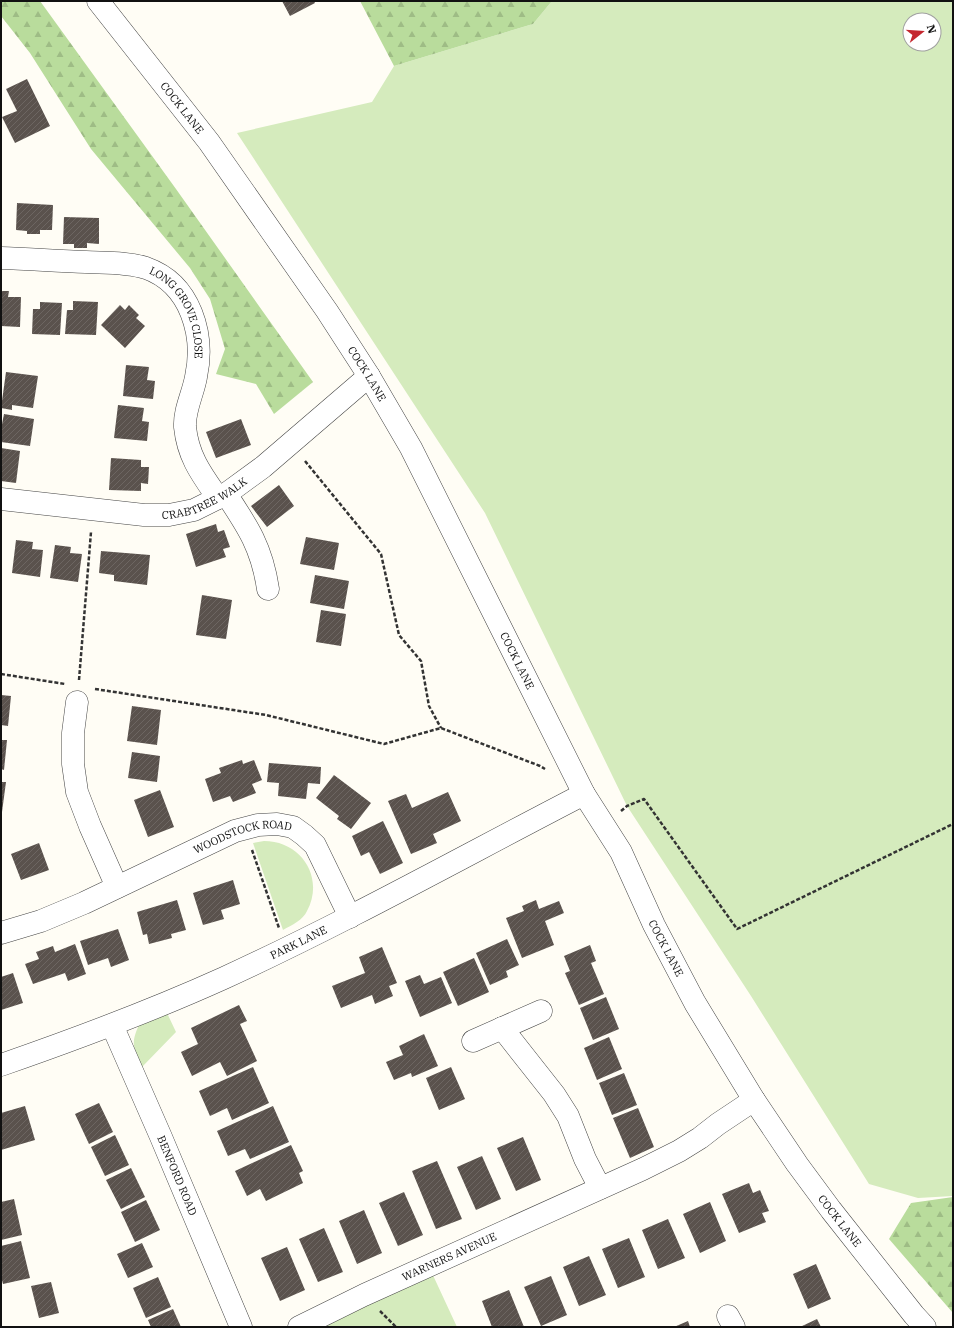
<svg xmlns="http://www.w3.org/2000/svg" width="954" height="1328" font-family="'IBM Plex Serif',serif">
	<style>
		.grass { fill: #d5ebbd; fill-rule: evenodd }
		.forest { fill: url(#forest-firs) }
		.building { fill: url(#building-hatch) }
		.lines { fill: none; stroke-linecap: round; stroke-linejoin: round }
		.minor-casing { stroke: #444; stroke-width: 23 }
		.path { stroke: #333; stroke-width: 2.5; stroke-dasharray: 4 2; stroke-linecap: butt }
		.minor { stroke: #fff; stroke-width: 22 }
		.labels { text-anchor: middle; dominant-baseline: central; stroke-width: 4; stroke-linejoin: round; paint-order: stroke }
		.street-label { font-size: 11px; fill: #111; stroke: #fff }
	</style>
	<defs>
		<pattern id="forest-firs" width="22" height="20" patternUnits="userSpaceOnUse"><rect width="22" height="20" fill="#b9dc9c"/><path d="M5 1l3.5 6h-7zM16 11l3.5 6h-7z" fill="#9ebc85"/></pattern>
		<pattern id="building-hatch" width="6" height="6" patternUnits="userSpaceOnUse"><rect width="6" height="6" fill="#5a524d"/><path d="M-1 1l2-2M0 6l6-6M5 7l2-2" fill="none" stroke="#6d6662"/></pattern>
	</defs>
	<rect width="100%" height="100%" fill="#fffdf5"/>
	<path class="grass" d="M552,1H953V1196L918,1198L869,1184L751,996L627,806L485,513L237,133L372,102L394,66L533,24ZM910,20H934V44H910Z
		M264,841C301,841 325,877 307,911C303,920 292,925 283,930L253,843Z
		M167,1013L176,1032L142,1067C134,1049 130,1044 139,1025Z
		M431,1271L457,1327H311Z"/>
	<path class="forest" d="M1,1H40L176,189L313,382L274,414L256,384L216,374L225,349L210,299L190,268L91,149L30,53L1,16Z
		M360,1H552L533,24L394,66Z
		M953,1197V1313L889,1239L911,1203Z"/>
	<path class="building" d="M282,1H314L315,3L290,16Z
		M27,79L50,126L15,143L2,117L17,111L6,89Z
		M17,203L53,205L52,230H40V234H27V231L16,230Z
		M64,217L99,218V244L87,243V248H74V244H63Z
		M1,291H9L8,297H21L20,327L1,326Z
		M73,301L98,302L96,335L65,334L67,310H73Z
		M40,302L62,303L60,335L32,334L33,309H40Z
		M120,305L125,310L129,305L139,315L136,318L145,326L125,348L101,325Z
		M126,365L149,367L147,380L155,381L153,399L123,396Z
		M6,372L38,376L33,408L12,405V410L1,408Z
		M118,405L144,408L142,421L149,422L147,441L114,438Z
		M4,414L34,419L30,446L1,442V429Z
		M241,419L251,445L216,458L206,432Z
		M1,448L20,451L16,483L1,481Z
		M111,458L141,460V467H149L148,484L141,483V491L109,490Z
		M279,485L294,506L267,527L251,506Z
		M216,524L218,532L224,530L230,547L223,549L226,557L196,567L186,534Z
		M306,537L339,543L334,570L300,564Z
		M16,540L33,542L32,549L43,550L40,577L12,573Z
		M55,545L71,547L70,553L82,554L78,582L50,578Z
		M101,551L150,555L147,585L114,581V575L99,573Z
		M315,575L349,581L344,609L310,603Z
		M202,595L232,600L226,639L196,635Z
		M321,610L346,614L341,646L316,642Z
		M1,695L11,696L8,726L1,725Z
		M132,706L161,710L157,745L127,741Z
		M1,740H7L4,770L1,769Z
		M132,752L160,756L157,782L128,778Z
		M242,760L243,764L254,760L262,780L252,784L256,793L233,802L230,796L213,802L205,779L221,773L219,768Z
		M269,763L321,767L320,784L308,783L306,799L278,796L279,783L267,782Z
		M334,775L371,803L351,829L337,819L339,816L316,798Z
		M1,782H6L2,812L1,811Z
		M160,790L174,827L148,837L134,800Z
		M448,792L461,821L433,834L437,843L411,854L388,801L406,794L412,808Z
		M383,821L403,863L380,874L369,852L361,856L352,836Z
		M39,843L49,870L21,880L11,854Z
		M233,880L240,904L221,910L224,919L203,925L193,893Z
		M177,900L186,930L171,934L172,938L149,944L147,934L143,935L137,912Z
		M536,900L539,909L559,901L564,913L545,921L554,945L522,958L506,918L524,911L522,906Z
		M118,929L129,960L111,967L108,958L88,965L80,941Z
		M507,939L519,965L506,971L508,977L490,985L476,953Z
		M75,944L86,974L68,981L65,973L33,984L25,964L39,959L36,952L53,946L55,952Z
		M590,945L596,961L591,963L604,994L579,1005L565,973L570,971L564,956Z
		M382,947L397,983L389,986L393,996L375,1004L372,995L341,1008L332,986L365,973L359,957Z
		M474,958L489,992L458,1006L443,972Z
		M13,973L23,1003L1,1010V977Z
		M420,975L424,984L441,977L452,1003L420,1017L405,981Z
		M606,997L619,1029L593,1040L580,1008Z
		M239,1005L247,1021L240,1024L257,1061L227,1076L220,1062L192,1076L181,1052L198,1044L191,1028Z
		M424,1034L438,1066L412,1077L411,1073L394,1080L386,1062L403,1055L399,1046Z
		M609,1037L622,1069L597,1080L584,1048Z
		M253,1067L269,1103L232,1120L227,1108L210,1116L199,1091Z
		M451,1067L465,1099L439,1110L426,1078Z
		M624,1073L637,1105L612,1115L599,1083Z
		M99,1103L113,1132L89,1144L75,1114Z
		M25,1106L35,1140L1,1150V1113Z
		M273,1106L289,1142L250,1159L245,1149L228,1156L217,1131Z
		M638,1108L654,1147L630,1158L613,1118Z
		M115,1135L129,1165L105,1176L91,1147Z
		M523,1137L541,1180L516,1191L497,1148Z
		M291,1145L303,1171L299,1173L303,1183L266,1201L260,1189L247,1196L235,1171Z
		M482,1156L501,1199L476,1210L457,1167Z
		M437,1161L462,1219L436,1229L412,1171Z
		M131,1168L145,1197L121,1209L106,1180Z
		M749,1183L753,1193L760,1190L769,1211L762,1213L766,1222L739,1233L722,1194Z
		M404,1192L423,1235L398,1246L379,1203Z
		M14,1199L22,1235L1,1240V1202Z
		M146,1200L160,1230L135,1242L121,1212Z
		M710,1202L726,1241L700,1253L683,1214Z
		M364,1210L382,1253L357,1264L339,1221Z
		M668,1219L685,1258L658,1269L642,1230Z
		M324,1228L343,1272L318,1282L299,1239Z
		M629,1238L645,1277L618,1288L602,1249Z
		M21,1241L30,1278L3,1284L1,1277V1246Z
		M142,1243L153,1267L128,1278L117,1254Z
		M287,1247L305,1290L280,1301L261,1258Z
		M589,1256L606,1295L579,1306L563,1267Z
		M816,1264L831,1299L808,1309L793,1274Z
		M551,1276L567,1315L541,1326L524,1287Z
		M158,1277L171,1307L146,1318L133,1288Z
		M51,1282L59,1313L39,1318L31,1286Z
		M509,1290L524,1327H492L482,1301Z
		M173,1309L181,1327H151L148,1320Z
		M817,1319L821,1327H800Z
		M688,1321L690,1327H674Z"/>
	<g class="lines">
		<defs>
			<g id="minor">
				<path id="s1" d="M98,1L209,142L327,311L369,376L411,448L584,794L621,852L654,925L695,1003L754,1100L797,1164L831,1210L914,1315L925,1327"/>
				<path id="s2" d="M1,258C29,259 58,261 86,262C106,263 127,262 146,268C191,284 205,335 196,377C193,394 184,410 185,427C188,457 202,475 218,498"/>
				<path d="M226,494C248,527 262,548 268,589"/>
				<path id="s3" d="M1,499L144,515H169L194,510L226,494L263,467L369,376"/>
				<path d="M77,702L73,733V764L77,792L90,826L117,887"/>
				<path id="s4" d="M1,933L41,921L84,903L235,831L258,825L277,824L293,827L304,835L315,845L350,917"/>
				<path id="s5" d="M112,1025L161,1137L241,1327"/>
				<path d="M502,1028L554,1094L568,1116L585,1159L600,1188"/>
				<path d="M473,1041L541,1011"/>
				<path id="s6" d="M1,1065C76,1039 151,1011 224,978C346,922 464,856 584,794"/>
				<path d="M728,1316L734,1327"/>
				<path id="s7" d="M299,1327L364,1295L643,1169L679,1151L700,1138L718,1124L754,1100"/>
			</g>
		</defs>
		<use href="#minor" class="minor-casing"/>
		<path class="path" d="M305,461L381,554L399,635L421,661L429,706L441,728
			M1,674L65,684
			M79,680L91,532
			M95,689L266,715L384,744L441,728L540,766L545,769
			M621,811L627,806L644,799L737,929L953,824
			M252,850L279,928
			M380,1311L396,1327"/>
		<use href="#minor" class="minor"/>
	</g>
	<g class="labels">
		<g class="street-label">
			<text stroke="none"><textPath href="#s1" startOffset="136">COCK LANE</textPath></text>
			<text stroke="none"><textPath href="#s2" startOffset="204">LONG GROVE CLOSE</textPath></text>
			<text stroke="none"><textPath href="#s1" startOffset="460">COCK LANE</textPath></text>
			<text stroke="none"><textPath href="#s3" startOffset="208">CRABTREE WALK</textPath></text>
			<text stroke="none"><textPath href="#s1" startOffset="784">COCK LANE</textPath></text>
			<text stroke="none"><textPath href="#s4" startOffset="262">WOODSTOCK ROAD</textPath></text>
			<text stroke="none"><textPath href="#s6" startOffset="322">PARK LANE</textPath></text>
			<text stroke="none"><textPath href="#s1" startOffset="1108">COCK LANE</textPath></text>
			<text stroke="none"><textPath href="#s5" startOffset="164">BENFORD ROAD</textPath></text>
			<text stroke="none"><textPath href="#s1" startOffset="1432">COCK LANE</textPath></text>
			<text stroke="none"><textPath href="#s7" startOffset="166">WARNERS AVENUE</textPath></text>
		</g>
	</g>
	<rect width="954" height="1328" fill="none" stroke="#111111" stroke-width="4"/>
	<g transform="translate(922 32) rotate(73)"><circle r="19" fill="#ffffff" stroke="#a0a0a0"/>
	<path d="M0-3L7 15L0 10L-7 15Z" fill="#c4262e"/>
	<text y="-6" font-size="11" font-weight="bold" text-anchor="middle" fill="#111111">N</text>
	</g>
</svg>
